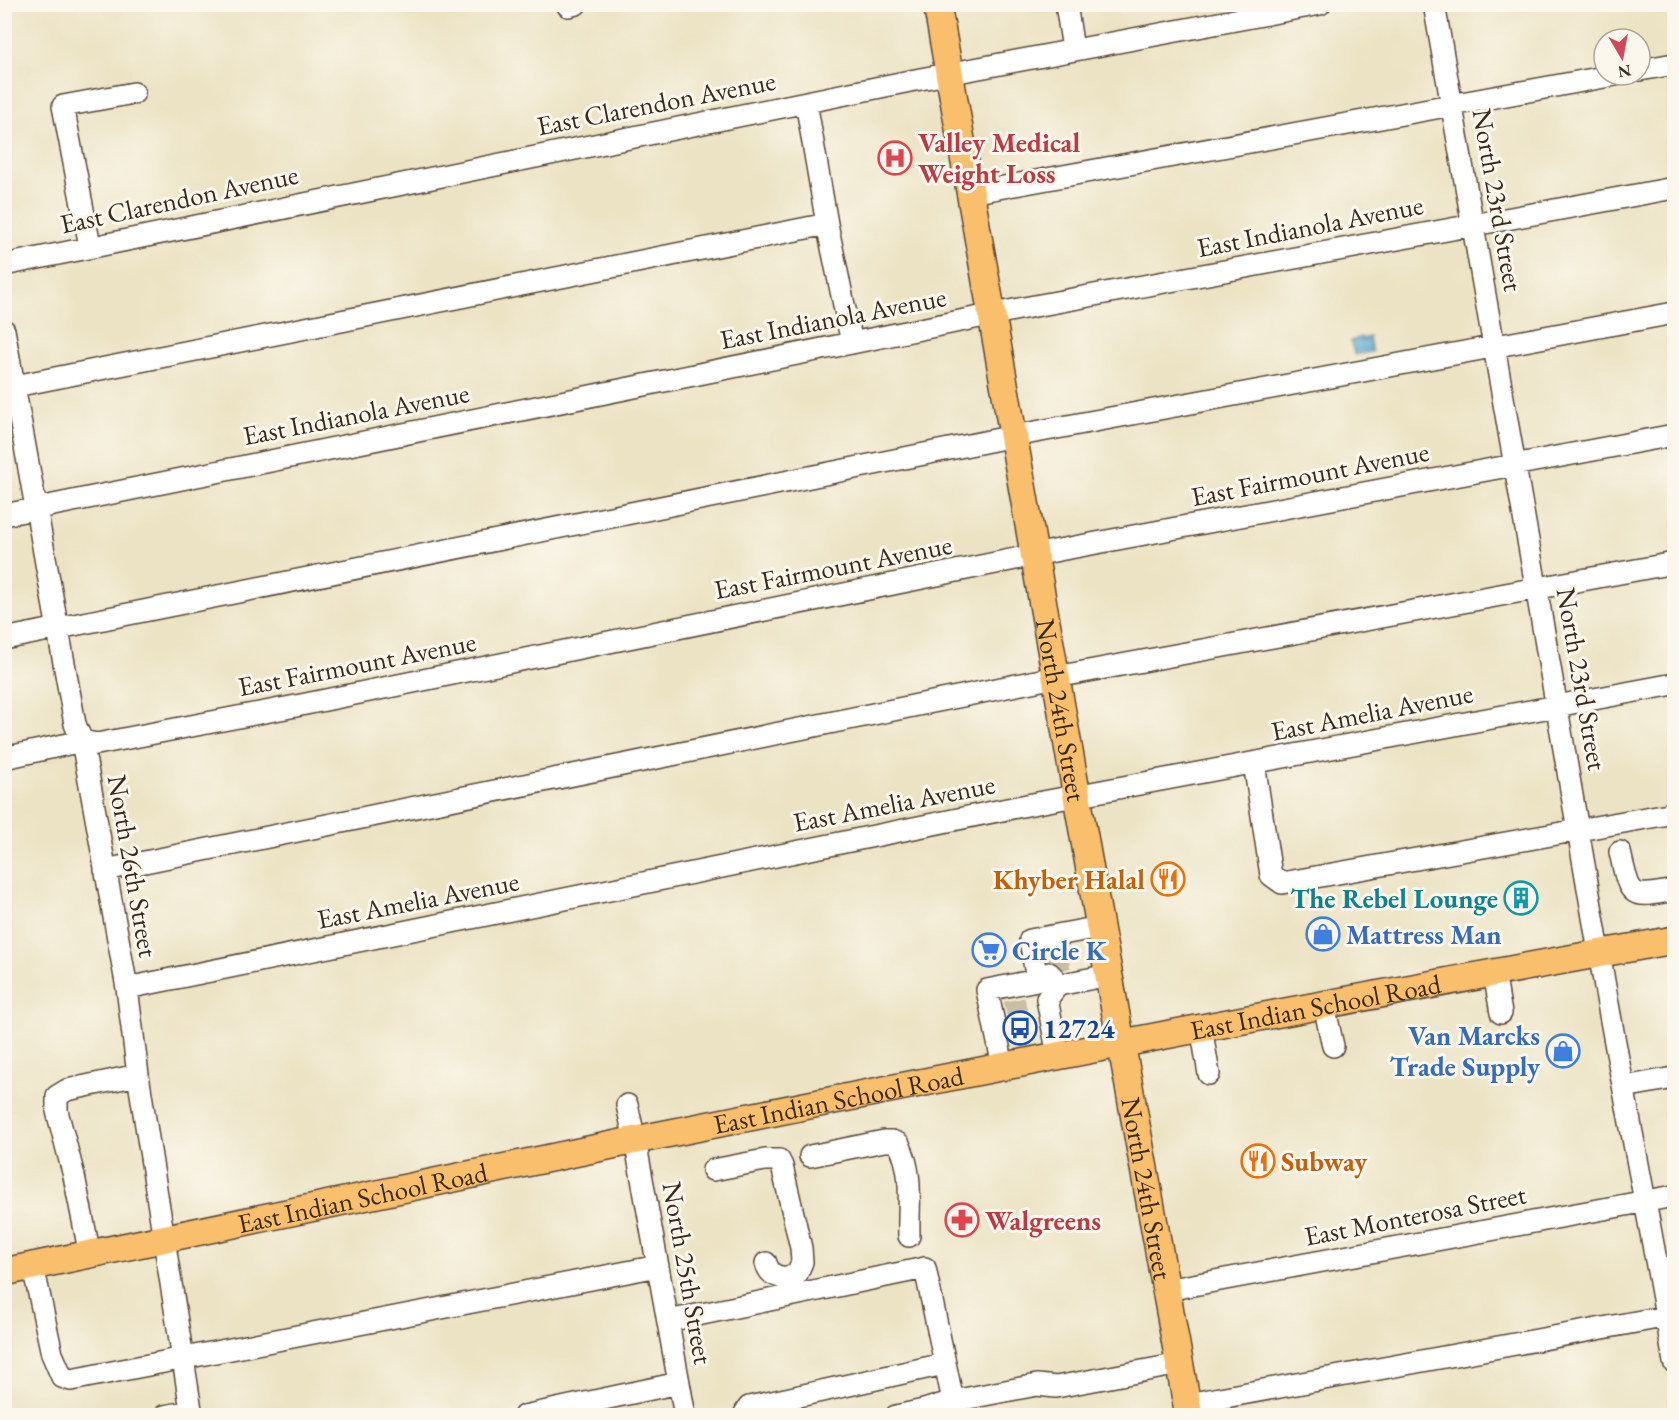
<svg xmlns="http://www.w3.org/2000/svg" width="1679" height="1420" font-family="'EB Garamond',serif">
	<style>
		.water { fill: url(#water-rules); stroke: #4a6a7a; stroke-width: 1.5 }
		.lines { fill: none; stroke-linecap: round; stroke-linejoin: round }
		.minor-tunnel { stroke: #c9bea3; stroke-width: 21; stroke-dasharray: 21 10; stroke-linecap: butt }
		.minor-casing { stroke: #564637; stroke-width: 24 }
		.major-casing { stroke: #564637; stroke-width: 30 }
		.minor { stroke: #fff; stroke-width: 21 }
		.major { stroke: #f9bf6d; stroke-width: 27 }
		.labels { text-anchor: middle; dominant-baseline: central; stroke-width: 6; stroke-linejoin: round; paint-order: stroke }
		.street-label { font-size: 27px; fill: #3b2a1e; stroke: #fbf7ec }
		.health-label { font-size: 27px; font-weight: bold; fill: #be3a42; stroke: #fbf7ec; text-anchor: start }
		.food-label { font-size: 27px; font-weight: bold; fill: #c56008; stroke: #fbf7ec; text-anchor: end }
		.culture-label { font-size: 27px; font-weight: bold; fill: #0d838f; stroke: #fbf7ec; text-anchor: end }
		.shop-label { font-size: 27px; font-weight: bold; fill: #366cbe; stroke: #fbf7ec; text-anchor: start }
		.transit-label { font-size: 27px; font-weight: bold; fill: #164399; stroke: #fbf7ec; text-anchor: start }
	</style>
	<defs>
		<pattern id="water-rules" width="6" height="5" patternUnits="userSpaceOnUse" patternTransform="scale(1.5)"><rect width="6" height="5" fill="#5aabd5"/><path d="M0 2.5h6" fill="none" stroke="#4c8bac"/></pattern>
	</defs>
	<rect width="100%" height="100%" fill="#fbf7ec"/>
	<filter id="ink" filterUnits="userSpaceOnUse"><feTurbulence type="fractalNoise" baseFrequency=".0167" numOctaves="2"/><feDisplacementMap in="SourceGraphic" scale="12" xChannelSelector="R" yChannelSelector="G"/><feConvolveMatrix kernelMatrix="1 2 1 2 8 2 1 2 1" color-interpolation-filters="sRGB"/></filter>
	<filter id="wash" filterUnits="userSpaceOnUse"><feTurbulence type="fractalNoise" baseFrequency=".008" numOctaves="4" result="noise"/><feDisplacementMap in="SourceGraphic" scale="24" xChannelSelector="R" yChannelSelector="G"/><feGaussianBlur stdDeviation="1.35" result="paint"/><feColorMatrix in="noise" values="0 0 0 0 0 0 0 0 0 0 0 0 0 0 0 0 0 1.4 0 .05"/><feComposite in="paint" operator="in"/></filter>
	<g filter="url(#wash)">
		<rect width="100%" height="100%" fill="#ece3c4"/>
		<path class="water" d="M1361,337L1362,339L1369,337L1372,352L1354,355L1351,341Z"/>
	</g>
	<g filter="url(#ink)">
		<g class="lines">
			<path class="minor-tunnel" d="M1057,953L1060,970
				M1006,1012L1035,1006"/>
			<defs>
				<path id="minor" d="M1066,4L1073,49
					M1434,4C1492,330 1548,655 1604,981C1626,1108 1653,1235 1674,1362
					M568,6L576,4
					M1640,70L1674,64
					M806,102L827,224L852,343
					M971,193L1615,75
					M90,246L63,106L134,93
					M4,265L910,81L1320,4
					M4,330L75,724L82,741L127,988L138,1075L192,1416
					M15,386L827,224
					M4,515L1024,308L1674,188
					M4,639L1014,436L1674,313
					M4,758L82,741L97,744L296,706L1059,550L1674,435
					M1254,763L1271,875L1282,883L1674,813
					M1620,852C1630,897 1629,899 1674,890
					M105,870L1056,677L1674,563
					M1049,973L1056,980L1058,985L1047,999L1058,1055
					M1494,973L1501,1013
					M1058,985L1109,975
					M127,988L1027,805L1674,684
					M1324,1005L1333,1046
					M1201,1027L1209,1074
					M1003,1066L987,990L1037,980L1030,940L1100,927
					M1624,1087L1674,1078
					M627,1105L635,1140L685,1416
					M810,1156L884,1141H892L899,1144C914,1174 908,1204 909,1236
					M713,1170L765,1160H779L782,1166L801,1248L802,1262L797,1274C784,1280 770,1278 766,1263
					M90,1255L74,1176L57,1111V1096L67,1090L138,1075
					M33,1266L52,1354L62,1377L71,1380L658,1266
					M1166,1290L1674,1196
					M668,1321L925,1268L953,1401
					M1187,1404L1674,1315
					M164,1416L191,1411
					M524,1416L679,1383
					M746,1416L745,1413L749,1407L944,1364
					M896,1416L924,1410L953,1401L1021,1388L1037,1385L1056,1387L1180,1364"/>
				<g id="major">
					<path id="s1" d="M937,4L1100,927L1189,1416"/>
					<path id="s2" d="M4,1272C217,1229 429,1182 641,1139C985,1069 1329,1002 1674,940"/>
				</g>
			</defs>
			<use href="#minor" class="minor-casing"/>
			<use href="#major" class="major-casing"/>
			<use href="#minor" class="minor"/>
			<use href="#major" class="major"/>
		</g>
	</g>
	<defs>
		<symbol id="hospital-ring" viewBox="-11 -11 22 22"><circle r="9.5" fill="#fbf7ec" stroke="#e0444e" stroke-width="1.5"/><path d="M-5-5h3v3.5h4V-5h3V5h-3V1.5h-4V5h-3Z" fill="#e0444e"/></symbol>
		<symbol id="restaurant-ring" viewBox="-11 -11 22 22"><circle r="9.5" fill="#fbf7ec" stroke="#e8710a" stroke-width="1.5"/><path d="M-5-6h1v4h1v-4h1v4h1v-4h1v5L-1.5 .5V6h-2V.5L-5-1ZM5-6V6H3V1.5H1.5Q1.5-4 5-6Z" fill="#e8710a"/></symbol>
		<symbol id="building-ring" viewBox="-11 -11 22 22"><circle r="9.5" fill="#fbf7ec" stroke="#0f9aa8" stroke-width="1.5"/><path d="M-4-6H4V6H1V3H-1V6H-4ZM-2.5-4.3h1.7v1.8h-1.7ZM.8-4.3h1.7v1.8H.8ZM-2.5-1h1.7V.8h-1.7ZM.8-1h1.7V.8H.8Z" fill="#0f9aa8"/></symbol>
		<symbol id="shop-ring" viewBox="-11 -11 22 22"><circle r="9.5" fill="#fbf7ec" stroke="#3f7fe0" stroke-width="1.5"/><path d="M-5-2.5h2.3a2.7 3.5 0 0 1 5.4 0H5L5.5 6h-11ZM-1.5-2.5h3a1.5 2.3 0 0 0-3 0Z" fill="#3f7fe0"/></symbol>
		<symbol id="supermarket-ring" viewBox="-11 -11 22 22"><circle r="9.5" fill="#fbf7ec" stroke="#3f7fe0" stroke-width="1.5"/><path d="M-6-5.5h2.5l.6 2H6L4.5 2H-2.5L-4.4-4H-6ZM-1.5 3.2a1.3 1.3 0 1 0 .1 0ZM3 3.2a1.3 1.3 0 1 0 .1 0Z" fill="#3f7fe0"/></symbol>
		<symbol id="bus-ring" viewBox="-11 -11 22 22"><circle r="9.5" fill="#fbf7ec" stroke="#1a4fb4" stroke-width="1.5"/><path d="M-5-6H5V4H4V6H2V4H-2V6H-4V4H-5ZM-3.5-4V0h7V-4ZM-3.5 1.2v1.5H-2V1.2ZM2 1.2v1.5H3.5V1.2Z" fill="#1a4fb4"/></symbol>
		<symbol id="pharmacy-ring" viewBox="-11 -11 22 22"><circle r="9.5" fill="#fbf7ec" stroke="#e0444e" stroke-width="1.5"/><path d="M-2-6h4v4h4v4h-4v4h-4v-4h-4v-4h4Z" fill="#e0444e"/></symbol>
	</defs>
	<g fill-rule="evenodd">
		<use href="#hospital-ring" x="876" y="139" width="38" height="38"/>
		<use href="#restaurant-ring" x="1149" y="860" width="38" height="38"/>
		<use href="#building-ring" x="1502" y="879" width="38" height="38"/>
		<use href="#shop-ring" x="1304" y="915" width="38" height="38"/>
		<use href="#supermarket-ring" x="970" y="931" width="38" height="38"/>
		<use href="#bus-ring" x="1001" y="1009" width="38" height="38"/>
		<use href="#shop-ring" x="1544" y="1032" width="38" height="38"/>
		<use href="#restaurant-ring" x="1239" y="1142" width="38" height="38"/>
		<use href="#pharmacy-ring" x="943" y="1201" width="38" height="38"/>
	</g>
	<g class="labels">
		<g class="street-label">
			<text transform="translate(656 103) rotate(-11)">East Clarendon Avenue</text>
			<text transform="translate(179 199) rotate(-12)">East Clarendon Avenue</text>
			<text transform="translate(1498 200) rotate(80)">North 23rd Street</text>
			<text transform="translate(1310 226) rotate(-11)">East Indianola Avenue</text>
			<text transform="translate(833 318) rotate(-11)">East Indianola Avenue</text>
			<text transform="translate(356 414) rotate(-11)">East Indianola Avenue</text>
			<text transform="translate(1310 474) rotate(-11)">East Fairmount Avenue</text>
			<text transform="translate(833 567) rotate(-11)">East Fairmount Avenue</text>
			<text transform="translate(357 664) rotate(-11)">East Fairmount Avenue</text>
			<text transform="translate(1582 679) rotate(80)">North 23rd Street</text>
			<text stroke="none"><textPath href="#s1" startOffset="717">North 24th Street</textPath></text>
			<text transform="translate(1372 712) rotate(-11)">East Amelia Avenue</text>
			<text transform="translate(894 803) rotate(-11)">East Amelia Avenue</text>
			<text transform="translate(133 866) rotate(80)">North 26th Street</text>
			<text transform="translate(418 900) rotate(-11)">East Amelia Avenue</text>
			<text stroke="none"><textPath href="#s2" startOffset="1338">East Indian School Road</textPath></text>
			<text stroke="none"><textPath href="#s2" startOffset="852">East Indian School Road</textPath></text>
			<text stroke="none"><textPath href="#s1" startOffset="1203">North 24th Street</textPath></text>
			<text stroke="none"><textPath href="#s2" startOffset="366">East Indian School Road</textPath></text>
			<text transform="translate(1415 1215) rotate(-11)">East Monterosa Street</text>
			<text transform="translate(688 1273) rotate(80)">North 25th Street</text>
		</g>
		<g class="health-label">
			<text x="918" y="142">Valley Medical<tspan x="918" dy="31">Weight Loss</tspan></text>
			<text x="985" y="1220">Walgreens</text>
		</g>
		<g class="food-label">
			<text x="1145" y="879">Khyber Halal</text>
			<text x="1281" y="1161" text-anchor="start">Subway</text>
		</g>
		<g class="culture-label">
			<text x="1498" y="898">The Rebel Lounge</text>
		</g>
		<g class="shop-label">
			<text x="1346" y="934">Mattress Man</text>
			<text x="1012" y="950">Circle K</text>
			<text x="1540" y="1035" text-anchor="end">Van Marcks<tspan x="1540" dy="31">Trade Supply</tspan></text>
		</g>
		<g class="transit-label">
			<text x="1043" y="1028">12724</text>
		</g>
	</g>
	<rect width="1679" height="1420" fill="none" stroke="#fbf7ec" stroke-width="24"/>
	<g transform="translate(1622 57) rotate(170)"><circle r="28" fill="#fbf7ec" stroke="#aea59a" stroke-width="1.5"/>
	<path d="M0-4.5L10 22L0 15L-10 22Z" fill="#d1495b"/>
	<text y="-9" font-size="16" font-weight="bold" text-anchor="middle" fill="#3b2a1e">N</text>
	</g>
</svg>
